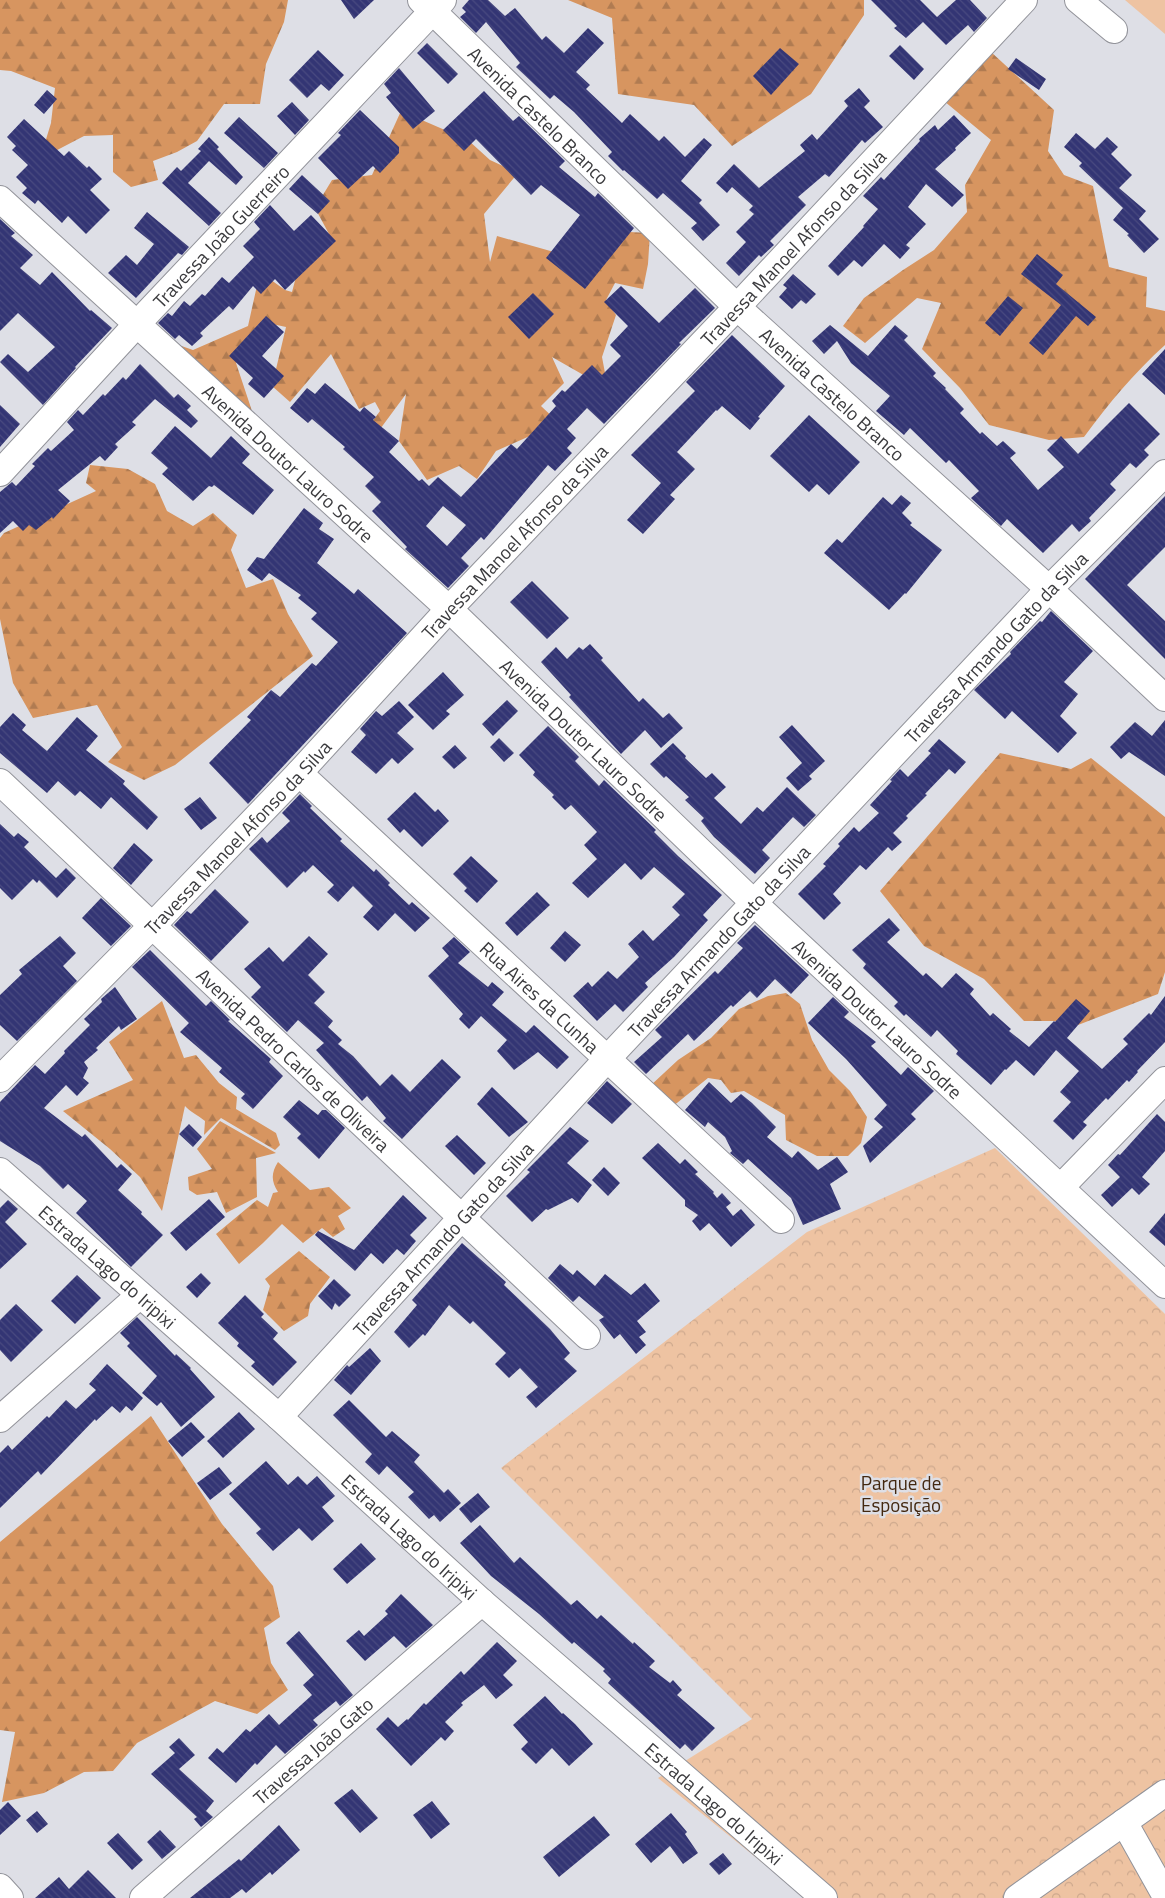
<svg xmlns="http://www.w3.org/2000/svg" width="1165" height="1898" font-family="'Titillium Web',sans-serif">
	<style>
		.grass { fill: #eec3a2 }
		.forest { fill: url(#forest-firs) }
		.park { fill: url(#park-crowns) }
		.building { fill: url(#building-back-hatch); fill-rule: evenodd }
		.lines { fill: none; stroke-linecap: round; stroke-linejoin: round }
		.minor-casing { stroke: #92939a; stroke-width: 28 }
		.minor { stroke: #fff; stroke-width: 26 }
		.labels { text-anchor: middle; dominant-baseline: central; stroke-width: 5; stroke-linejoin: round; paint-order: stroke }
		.street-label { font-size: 19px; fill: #3b3b3e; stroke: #dedfe6 }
		.park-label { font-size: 19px; fill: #432810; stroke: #dedfe6 }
	</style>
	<defs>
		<pattern id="forest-firs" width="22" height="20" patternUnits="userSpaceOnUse" patternTransform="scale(1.25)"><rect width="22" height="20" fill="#d79560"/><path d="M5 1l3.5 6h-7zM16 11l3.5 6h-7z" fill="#b07b51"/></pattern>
		<pattern id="park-crowns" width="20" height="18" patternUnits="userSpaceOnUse" patternTransform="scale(1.25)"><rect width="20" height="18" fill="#eec3a2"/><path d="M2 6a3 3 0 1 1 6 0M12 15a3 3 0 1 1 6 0" fill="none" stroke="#cda88d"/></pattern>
		<pattern id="building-back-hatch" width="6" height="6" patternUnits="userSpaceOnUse" patternTransform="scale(1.25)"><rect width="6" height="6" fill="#333574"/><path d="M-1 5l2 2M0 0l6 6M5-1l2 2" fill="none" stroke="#494a80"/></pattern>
	</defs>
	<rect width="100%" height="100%" fill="#dedfe6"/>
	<path class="grass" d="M1125,0H1165V34Z"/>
	<path class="forest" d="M0,0H288L284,22L266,64L260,104H224L197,141L177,152L153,161L158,180L131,187L113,172V135L84,136L40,159L51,123L55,88L11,71L0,70Z
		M568,0H864V15L811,94L732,146L694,105L618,94L612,18Z
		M991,52L1054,110L1048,151L1064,175L1093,186L1109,267L1147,277L1146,307L1165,311V345C1134,373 1109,403 1084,437L1049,440L989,425L960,388L922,349L941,303L917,298L865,343L843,326L864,298L903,270L934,250L967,212L965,185L991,140L944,101Z
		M401,111L468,140L490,160L518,173L484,214L490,262L497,236L554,252L629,232L650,233L648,264L643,289L615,283L606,300L616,315L602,357L608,389L552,357L564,383L541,406L559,423L496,451L477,479L459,466L427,480L399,441L406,394L372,440L363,434L380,411L375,402L359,409L331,354L290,402L272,386L286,327L272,324L236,363L254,417L170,342L193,350L248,326L260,272L285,290L292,292L304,247L329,234L315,208L332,180L372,175Z
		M90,465L128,469L155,484L167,511L193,526L213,513L237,535L231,550L246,588L273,579L288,614L313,656L175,765L144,780L108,762L122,747L97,705L33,718L13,683L0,619V538L4,533L96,491L86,483Z
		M1000,753L1071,769L1091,758L1165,817V972L1158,994L1078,1025L1054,1021H1024L984,979L924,946L880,891Z
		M786,993L800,1004L812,1040L829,1070L850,1091L867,1117L861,1143L848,1156H817L786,1140L785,1115L744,1091L731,1093L721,1080L708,1078L672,1107L650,1086L678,1060L711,1038L739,1009L768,996Z
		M162,1001L184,1058L196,1055L219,1083L237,1097L236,1109L276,1133L280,1145L275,1150L221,1118L204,1135L205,1121C198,1115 190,1112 185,1106L162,1211L140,1177L110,1149L63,1111L133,1080L109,1042Z
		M220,1121L276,1153L256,1158L257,1197L226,1213L217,1192L197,1195L189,1190L188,1177L212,1169L197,1149Z
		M278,1162L310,1190L329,1187L351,1208L338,1216L345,1229L333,1237L322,1228L303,1243L282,1224L263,1243L239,1264L216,1234L257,1200L268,1207L273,1193L278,1192C271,1181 271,1173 278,1162Z
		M299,1251L330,1277L310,1304L308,1316L284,1331L263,1310L270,1286L265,1279Z
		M151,1416L222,1524L273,1586L280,1617L264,1628L271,1663L288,1690L257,1714L215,1701L137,1743L113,1771L84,1772L44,1793L2,1802L15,1732L0,1730V1542Z"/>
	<path class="park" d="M995,1148L1165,1314V1898H806L658,1778L752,1719L501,1468L807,1232Z"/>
	<path class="building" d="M341,0H374L354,19Z
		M469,0H488L505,16L515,8L542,40L546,36L564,53L588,28L604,43L576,72L590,85L586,89L622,123L630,114L659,141L664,136L685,157L704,138L712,145L681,181L702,200L699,203L720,225L703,241L691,228L697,223L663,193L657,199L624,170L623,171L608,156L612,152L574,112L554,95L550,99L516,67L520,63L486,22L476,33L460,17L466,12L462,8Z
		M871,0H920L937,17L956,0H970L987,18L974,32L968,25L946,45L923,22L906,38L894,28L897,26Z
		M427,43L458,74L448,84L417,53Z
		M900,45L924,69L914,80L889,56Z
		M780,48L799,64L771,95L753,76Z
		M318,50L344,75L329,91L321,84L307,98L289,80Z
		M1016,58L1046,79L1039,90L1008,69Z
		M399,68L435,111L413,129L386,97L391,93L384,84Z
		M859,88L870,101L864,107L883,127L865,143L862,140L829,177L825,174L798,197L806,205L770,241L774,245L761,257L759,255L739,276L726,263L746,242L736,232L754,214L749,210L753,206L732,187L727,193L716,183L734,164L759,188L805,151L800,145L812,134L817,140L848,106L844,101Z
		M47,90L57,99L44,114L34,105Z
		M484,91L513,121L519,116L565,161L559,167L595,197L598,193L634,228L585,289L546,258L580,215L541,185L531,195L476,139L464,151L443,130Z
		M292,102L309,120L295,135L277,116Z
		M360,110L399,147V153L380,173L373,166L348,189L318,158L341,135L338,133Z
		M954,115L971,133L955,148L956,150L935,169L964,195L952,207L926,184L908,207L926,224L906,245L910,248L900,259L884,244L862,267L854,260L838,276L828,266L864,227L863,226L878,209L863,196L881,177L884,180L920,141L919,139L935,125L938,130Z
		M239,117L278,153L264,168L224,133Z
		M24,119L64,156L69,151L87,168L89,166L102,179L90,190L110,210L86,234L68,216L62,223L38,200L35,204L22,193L27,188L16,177L28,165L12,150L16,146L7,137Z
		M1076,133L1095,149L1107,137L1118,147L1111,154L1132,175L1119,188L1146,211L1139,219L1159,239L1144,253L1127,235L1129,234L1113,220L1123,208L1079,166L1082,163L1064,147Z
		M209,137L219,147L217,149L243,177L236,185L209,161L188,183L221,213L209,226L162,183L177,167L181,171L201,151L198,149Z
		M302,175L330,201L318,214L289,189Z
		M270,205L294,231L311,215L336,241L285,290L275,279L261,294L253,286L233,310L229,306L200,333L203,336L192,346L179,335L175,339L158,323L168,313L172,316L184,301L190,306L202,294L205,296L222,277L229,283L254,257L243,246L260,229L254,222Z
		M147,212L189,247L182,255L178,253L136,298L108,273L126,255L137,265L154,244L134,228Z
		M0,219L15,233L11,236L33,255L20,268L40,285L52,272L90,311L91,310L112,328L75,367L76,368L43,405L0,362L8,354L28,372L55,347L18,313L0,331Z
		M1037,254L1063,275L1056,284L1096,317L1088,326L1076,316L1043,355L1029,343L1061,305L1021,274Z
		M793,274L816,294L806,304L801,300L792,309L779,297L787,288L783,285Z
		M621,286L659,323L695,288L715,308L679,343L681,344L604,424L587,408L567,429L576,438L567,448L572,453L555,471L548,465L484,540L481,537L461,558L469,566L448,588L405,549L407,547L372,511L381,502L365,486L374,477L343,449L345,447L312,419L308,423L290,408L307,388L315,394L325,383L360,412L364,407L376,417L373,420L399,441L389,452L419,481L422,479L429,486L438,477L461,497L511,444L517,449L556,406L552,401L562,390L565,392L592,365L602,375L621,356L610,345L628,326L604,302ZM443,506L466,525L447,546L426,526Z
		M533,293L554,314L529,339L508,317Z
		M1008,296L1023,308L1000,336L985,323Z
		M266,316L284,332L262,356L284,376L264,398L248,384L253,378L229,356Z
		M830,325L868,356L895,325L908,336L904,340L936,373L933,376L946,388L945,389L964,409L960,413L980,434L982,432L997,446L1003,441L1016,453L1010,458L1038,490L1064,467L1047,450L1061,436L1078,454L1129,403L1160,434L1144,450L1149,455L1136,468L1130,463L1110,484L1116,490L1089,518L1091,521L1079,532L1072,524L1043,553L1007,519L1001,526L973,500L971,498L979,491L949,460L946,463L910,428L904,435L876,411L890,396L851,363L837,341L824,354L812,341Z
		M732,335L785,386L758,417L760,418L750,430L722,406L717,411L716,410L677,452L695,469L670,495L675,499L643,534L627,520L661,483L631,455L695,391L686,382Z
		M1165,349V395L1142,374Z
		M140,364L174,398L178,394L191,406L187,410L198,421L191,428L155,399L132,422L136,425L115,444L118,447L105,461L100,456L58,490L70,501L53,519L52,517L36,530L29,525L23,531L13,521L0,533V492L12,482L16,486L35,466L32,464L48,448L51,451L74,430L67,422L78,410L83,415L103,394L105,396L123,377L126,380Z
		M0,405L20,424L0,447Z
		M809,415L860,462L829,495L817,484L809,492L770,456Z
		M175,426L211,458L231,436L250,454L242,463L274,490L253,515L214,485L212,487L209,486L193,501L162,474L168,468L151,453Z
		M901,495L911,503L902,513L912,523L910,525L942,550L906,594L905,593L889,610L824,553L837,539L842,543L883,497L892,505Z
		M1165,496V547L1127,585L1165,621V659L1085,579Z
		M304,508L323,523L319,529L334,539L317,563L354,594L358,589L407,633L248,804L209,763L251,720L247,717L271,690L280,697L312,663L316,666L338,642L311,619L317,613L298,598L301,595L269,573L262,581L247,570L257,557L264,559Z
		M532,581L569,618L547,639L510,602Z
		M1051,611L1093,651L1064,682L1078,694L1060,716L1077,733L1058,753L1012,711L1005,719L974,690L1011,654L1010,652L1040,621L1042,622Z
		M590,644L603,658L601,660L639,702L643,698L663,718L669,713L683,728L661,748L645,730L621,754L569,697L571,695L541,662L556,647L567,659L579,647L583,650Z
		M443,672L464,695L446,711L450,714L433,730L408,705Z
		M507,700L518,711L493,736L482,724Z
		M399,701L414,717L397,733L414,749L398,764L392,758L376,774L351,752L366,735L360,729L376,711L382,716Z
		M13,713L26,725L22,730L47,751L77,717L98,736L86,750L125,781L123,784L158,817L147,830L111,797L101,809L80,791L75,796L58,781L47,793L0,753V727Z
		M1165,720V776L1129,752L1121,759L1110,747L1135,722L1152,736Z
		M792,725L825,761L809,776L812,779L798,791L786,778L802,763L779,737Z
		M548,726L579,757L575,761L599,786L604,780L656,830L654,832L678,856L722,895L703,915L708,920L674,957L645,983L648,987L623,1012L615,1004L597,1021L573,996L588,982L592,987L608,971L617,979L639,957L628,944L643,930L653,941L680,915L672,907L685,894L654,867L641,880L625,863L588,898L572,883L597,859L584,845L597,832L571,805L565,810L552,797L554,795L533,775L535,772L519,755Z
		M499,738L514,753L504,762L490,747Z
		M939,739L966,762L955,774L949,769L925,794L927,795L906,816L908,818L893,833L902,842L892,851L888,847L866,870L860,865L833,894L841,903L824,920L798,894L826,866L823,864L840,846L838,844L854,827L859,832L879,813L870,805L892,781L890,780L900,769L908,777L931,753L928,751Z
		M673,743L686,756L685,758L706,778L712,773L726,787L714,798L741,824L757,807L763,812L787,787L816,815L804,827L793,817L762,850L770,858L755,874L714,837L701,821L704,818L685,800L689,797L666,776L664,778L650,764Z
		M455,745L467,758L454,769L442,757Z
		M415,792L435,812L438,809L449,821L422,847L404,829L400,833L387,819Z
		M300,794L312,806L310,808L342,839L340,841L374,872L376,869L390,883L388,885L409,905L412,902L430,918L415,932L395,913L378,931L363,917L373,906L353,886L338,902L327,892L334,885L313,865L305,873L304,871L287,888L249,849L262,837L267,843L290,821L282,813Z
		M200,797L217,818L201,830L184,809Z
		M0,824L14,837L18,833L29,842L24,847L56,878L66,868L76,878L57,898L39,880L37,883L33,879L12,900L0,888Z
		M134,843L153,860L131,885L113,868Z
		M471,856L498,881L477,903L464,891L467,888L453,874Z
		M215,889L249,922L211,961L174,925L187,911L191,914Z
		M537,892L550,905L517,936L505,923Z
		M101,898L131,926L111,946L82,918Z
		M889,918L900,930L887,942L923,976L926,973L942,988L956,973L974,989L970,994L990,1016L993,1013L1011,1029L1009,1031L1029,1047L1054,1021L1055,1022L1076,999L1090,1011L1067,1038L1102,1069L1128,1044L1123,1039L1149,1013L1151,1015L1165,996V1042L1137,1071L1138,1072L1129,1082L1127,1080L1108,1100L1106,1098L1083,1122L1087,1125L1073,1140L1053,1121L1071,1102L1060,1092L1079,1071L1056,1050L1034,1076L1016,1060L1006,1070L1005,1069L991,1085L956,1054L958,1051L937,1030L931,1037L906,1014L904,1016L894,1006L898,1002L863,968L866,964L852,950Z
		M755,925L809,975L791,994L775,979L757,998L750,991L733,1007L731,1005L694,1041L688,1034L646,1074L634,1062L662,1037L655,1030L715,971L718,974L743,948L737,943Z
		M565,931L581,945L565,962L550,948Z
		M60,936L76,953L63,966L77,981L17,1041L0,1025V995L22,974L19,970Z
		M309,936L328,954L308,975L325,992L314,1003L333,1021L328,1027L342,1040L338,1044L353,1056L380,1086L392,1074L410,1092L442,1059L461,1077L402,1139L383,1121L386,1118L367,1096L362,1101L316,1050L324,1043L298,1020L287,1032L251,997L261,987L244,969L269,947L283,962Z
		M454,937L470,952L458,963L488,987L492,982L504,992L492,1005L526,1033L534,1025L569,1057L557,1069L538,1052L514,1070L497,1051L507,1040L481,1016L469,1029L459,1019L463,1014L428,976L449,956L442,948Z
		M150,950L206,1006L211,1001L230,1020L228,1021L271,1059L269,1062L283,1076L253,1109L241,1098L245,1094L219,1072L222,1068L180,1032L189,1023L132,967Z
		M115,987L137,1019L121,1030L119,1026L96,1048L98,1050L84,1062L88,1068L83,1078L89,1083L77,1096L66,1085L44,1108L82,1137L85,1134L117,1168L121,1164L132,1174L118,1190L142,1212L141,1214L163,1235L131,1267L76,1213L87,1201L68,1184L63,1189L40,1166L0,1141V1102L35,1065L45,1074L65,1053L64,1051L90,1025L84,1019L102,1002L101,999Z
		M833,997L849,1012L844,1017L876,1042L871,1046L901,1075L908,1067L934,1091L911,1114L916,1119L870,1163L863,1146L883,1127L874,1119L887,1105L846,1059L808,1023Z
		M607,1081L632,1104L612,1124L587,1103Z
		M709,1082L731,1103L741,1094L752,1103L776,1127L767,1137L792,1158L798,1151L818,1170L837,1157L848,1172L830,1184L841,1209L803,1225L791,1198L748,1159L743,1164L730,1153L732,1151L725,1137L708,1122L705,1127L685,1110Z
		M492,1087L528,1122L509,1137L477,1104Z
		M299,1100L318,1115L322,1110H326L345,1128L319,1159L297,1138L301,1134L283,1117Z
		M1157,1114L1165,1122V1151L1142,1177L1150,1184L1139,1195L1132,1188L1112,1207L1101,1195L1120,1177L1108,1165L1118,1154L1120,1155Z
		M189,1124L202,1137L193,1147L179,1134Z
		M570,1127L589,1141L567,1163L592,1185L578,1203L572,1198L548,1210L546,1209L532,1222L506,1196L530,1172L527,1170Z
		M457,1135L486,1163L474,1175L445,1146Z
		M658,1143L680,1164L685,1159L698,1172L695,1174L714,1192L713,1193L717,1198L722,1193L731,1203L726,1207L733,1216L741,1209L755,1225L731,1247L709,1223L700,1231L692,1221L698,1215L685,1206V1200L642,1158Z
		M604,1167L620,1183L608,1196L592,1180Z
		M403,1195L427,1218L410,1235L416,1241L404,1255L397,1249L383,1264L371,1253L355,1271L315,1235L318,1231L354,1250Z
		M209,1199L225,1217L186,1251L170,1233Z
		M8,1200L18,1209L5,1222L27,1244L0,1269V1208Z
		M1165,1213V1246L1149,1232Z
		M462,1243L506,1282L504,1285L550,1329L570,1353L564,1359L577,1371L536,1408L526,1397L538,1387L520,1368L509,1378L495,1364L506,1353L473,1321L470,1324L449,1305L425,1336L423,1334L409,1348L394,1332L417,1305L412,1300Z
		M560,1264L573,1275L577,1270L595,1286L605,1274L631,1295L645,1283L660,1301L637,1321L646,1332L639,1337L646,1345L636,1354L620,1334L614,1339L599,1320L604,1317L579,1296L573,1302L548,1278Z
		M201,1273L211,1283L197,1298L186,1287Z
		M77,1275L101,1298L75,1324L51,1301Z
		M334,1279L351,1295L339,1307L335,1303L332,1310L318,1296Z
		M245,1295L264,1314L261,1317L278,1333L273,1339L297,1362L273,1386L251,1366L255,1362L237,1346L239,1343L218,1323Z
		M16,1304L43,1330L11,1362L0,1350V1320Z
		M137,1317L175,1356L176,1354L191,1368L190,1369L215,1397L181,1427L161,1402L157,1406L142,1393L157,1376L127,1346L130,1343L120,1333Z
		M370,1348L381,1361L351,1395L334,1380L347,1365L349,1367Z
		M107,1364L143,1398L132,1411L126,1406L120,1413L112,1406L96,1421L95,1419L41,1475L38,1471L0,1508V1453L8,1445L12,1450L47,1416L49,1418L66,1400L76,1409L96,1390L89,1384Z
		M349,1400L386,1437L392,1431L420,1455L414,1462L444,1493L448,1489L461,1503L440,1522L434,1515L429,1519L408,1497L414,1492L387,1466L379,1475L365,1462L372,1454L333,1415Z
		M239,1412L255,1429L223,1458L207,1441Z
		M191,1422L205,1437L182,1457L168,1441Z
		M266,1461L288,1485L298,1476L307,1485L317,1476L335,1496L322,1507L334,1521L312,1541L299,1528L273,1551L256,1533L261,1529L229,1494Z
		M219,1467L232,1483L210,1500L197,1483Z
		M478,1493L490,1507L471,1523L459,1509Z
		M480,1525L514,1563L520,1557L571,1605L577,1600L597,1619L601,1615L633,1644L634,1642L655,1661L649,1667L670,1683L673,1680L682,1690L677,1695L715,1728L692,1751L685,1744L680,1749L608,1683L611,1679L603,1671L605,1669L574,1642L572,1644L539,1614L491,1576L478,1562L460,1543Z
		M361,1543L376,1559L347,1584L333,1569Z
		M401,1594L433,1625L406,1648L394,1636L365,1661L346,1641L359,1630L364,1636L388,1614L385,1611Z
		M299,1631L353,1695L340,1706L336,1701L313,1720L318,1725L285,1754L276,1745L257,1765L255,1763L236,1783L208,1758L217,1748L223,1753L246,1729L250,1732L269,1714L279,1725L312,1695L303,1685L314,1675L286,1643Z
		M497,1642L517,1661L503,1675L513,1685L496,1699L484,1685L461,1703L463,1705L445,1722L454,1731L445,1741L441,1737L411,1766L376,1729L388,1717L398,1727L407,1719L408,1720L424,1703L426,1705L461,1671L464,1675Z
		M545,1696L562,1714L563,1713L575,1724L593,1744L569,1766L552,1748L536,1764L521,1749L528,1742L513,1725Z
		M179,1738L195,1755L179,1769L214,1801L206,1811L213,1817L201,1827L194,1819L197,1817L151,1774L175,1753L169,1747Z
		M352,1789L378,1818L360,1833L334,1803Z
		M432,1801L450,1824L431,1839L413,1815Z
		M8,1802L21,1816L0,1835V1810Z
		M37,1811L48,1824L37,1833L26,1820Z
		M671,1813L687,1832L685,1834L698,1853L683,1864L670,1846L651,1863L635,1844Z
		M594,1816L610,1835L559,1877L543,1857Z
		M279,1825L300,1850L272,1875L270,1872L246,1893L242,1889L230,1898H190L239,1859L241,1861Z
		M160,1830L176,1847L162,1859L147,1842Z
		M118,1833L143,1860L132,1870L107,1843Z
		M723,1853L732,1864L719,1875L709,1864Z
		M88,1870L116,1898H35L59,1877L69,1889Z"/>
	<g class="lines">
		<defs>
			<g id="minor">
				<path id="s1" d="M421,0L737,307L1049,589L1165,698"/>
				<path d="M1078,0L1114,30"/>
				<path id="s2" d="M0,199L449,609L755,904L1165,1285"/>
				<path id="s3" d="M0,473L136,325L443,0"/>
				<path id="s4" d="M299,773L781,1220"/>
				<path id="s5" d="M0,782L587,1336"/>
				<path id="s6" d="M0,1079L152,926L299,773L449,609L737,307L1024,0"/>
				<path id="s7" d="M0,1171L279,1417L482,1602L824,1898"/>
				<path d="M1061,1187L1165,1080"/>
				<path id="s8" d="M279,1417L607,1059L1049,589L1165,473"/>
				<path d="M0,1419L140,1295"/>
				<path d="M1124,1822L1165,1895"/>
				<path d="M0,1887L10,1898"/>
				<path id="s9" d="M143,1898L482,1602"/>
				<path d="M1017,1898L1165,1793"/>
			</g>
		</defs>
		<use href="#minor" class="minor-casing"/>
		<use href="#minor" class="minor"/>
	</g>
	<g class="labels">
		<g class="street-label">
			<text stroke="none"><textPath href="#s1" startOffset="165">Avenida Castelo Branco</textPath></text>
			<text stroke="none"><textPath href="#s3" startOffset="324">Travessa João Guerreiro</textPath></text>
			<text stroke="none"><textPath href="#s6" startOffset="1149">Travessa Manoel Afonso da Silva</textPath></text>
			<text stroke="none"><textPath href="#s1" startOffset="570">Avenida Castelo Branco</textPath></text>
			<text stroke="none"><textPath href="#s2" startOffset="391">Avenida Doutor Lauro Sodre</textPath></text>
			<text stroke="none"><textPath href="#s6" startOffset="744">Travessa Manoel Afonso da Silva</textPath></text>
			<text stroke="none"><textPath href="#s8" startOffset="1052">Travessa Armando Gato da Silva</textPath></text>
			<text stroke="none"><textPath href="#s2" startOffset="796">Avenida Doutor Lauro Sodre</textPath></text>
			<text stroke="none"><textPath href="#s6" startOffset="339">Travessa Manoel Afonso da Silva</textPath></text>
			<text stroke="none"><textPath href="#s8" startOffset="648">Travessa Armando Gato da Silva</textPath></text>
			<text stroke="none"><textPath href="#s4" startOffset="329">Rua Aires da Cunha</textPath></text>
			<text stroke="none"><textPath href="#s2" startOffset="1201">Avenida Doutor Lauro Sodre</textPath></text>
			<text stroke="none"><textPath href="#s5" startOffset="404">Avenida Pedro Carlos de Oliveira</textPath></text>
			<text stroke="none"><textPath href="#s8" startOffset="242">Travessa Armando Gato da Silva</textPath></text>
			<text stroke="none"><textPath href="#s7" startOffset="144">Estrada Lago do Iripixi</textPath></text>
			<text stroke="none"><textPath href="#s7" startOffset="549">Estrada Lago do Iripixi</textPath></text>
			<text stroke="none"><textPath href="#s9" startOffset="225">Travessa João Gato</textPath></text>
			<text stroke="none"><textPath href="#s7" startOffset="954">Estrada Lago do Iripixi</textPath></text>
		</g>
		<g class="park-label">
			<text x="901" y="1482">Parque de<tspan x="901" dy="22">Esposição</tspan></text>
		</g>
	</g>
</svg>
